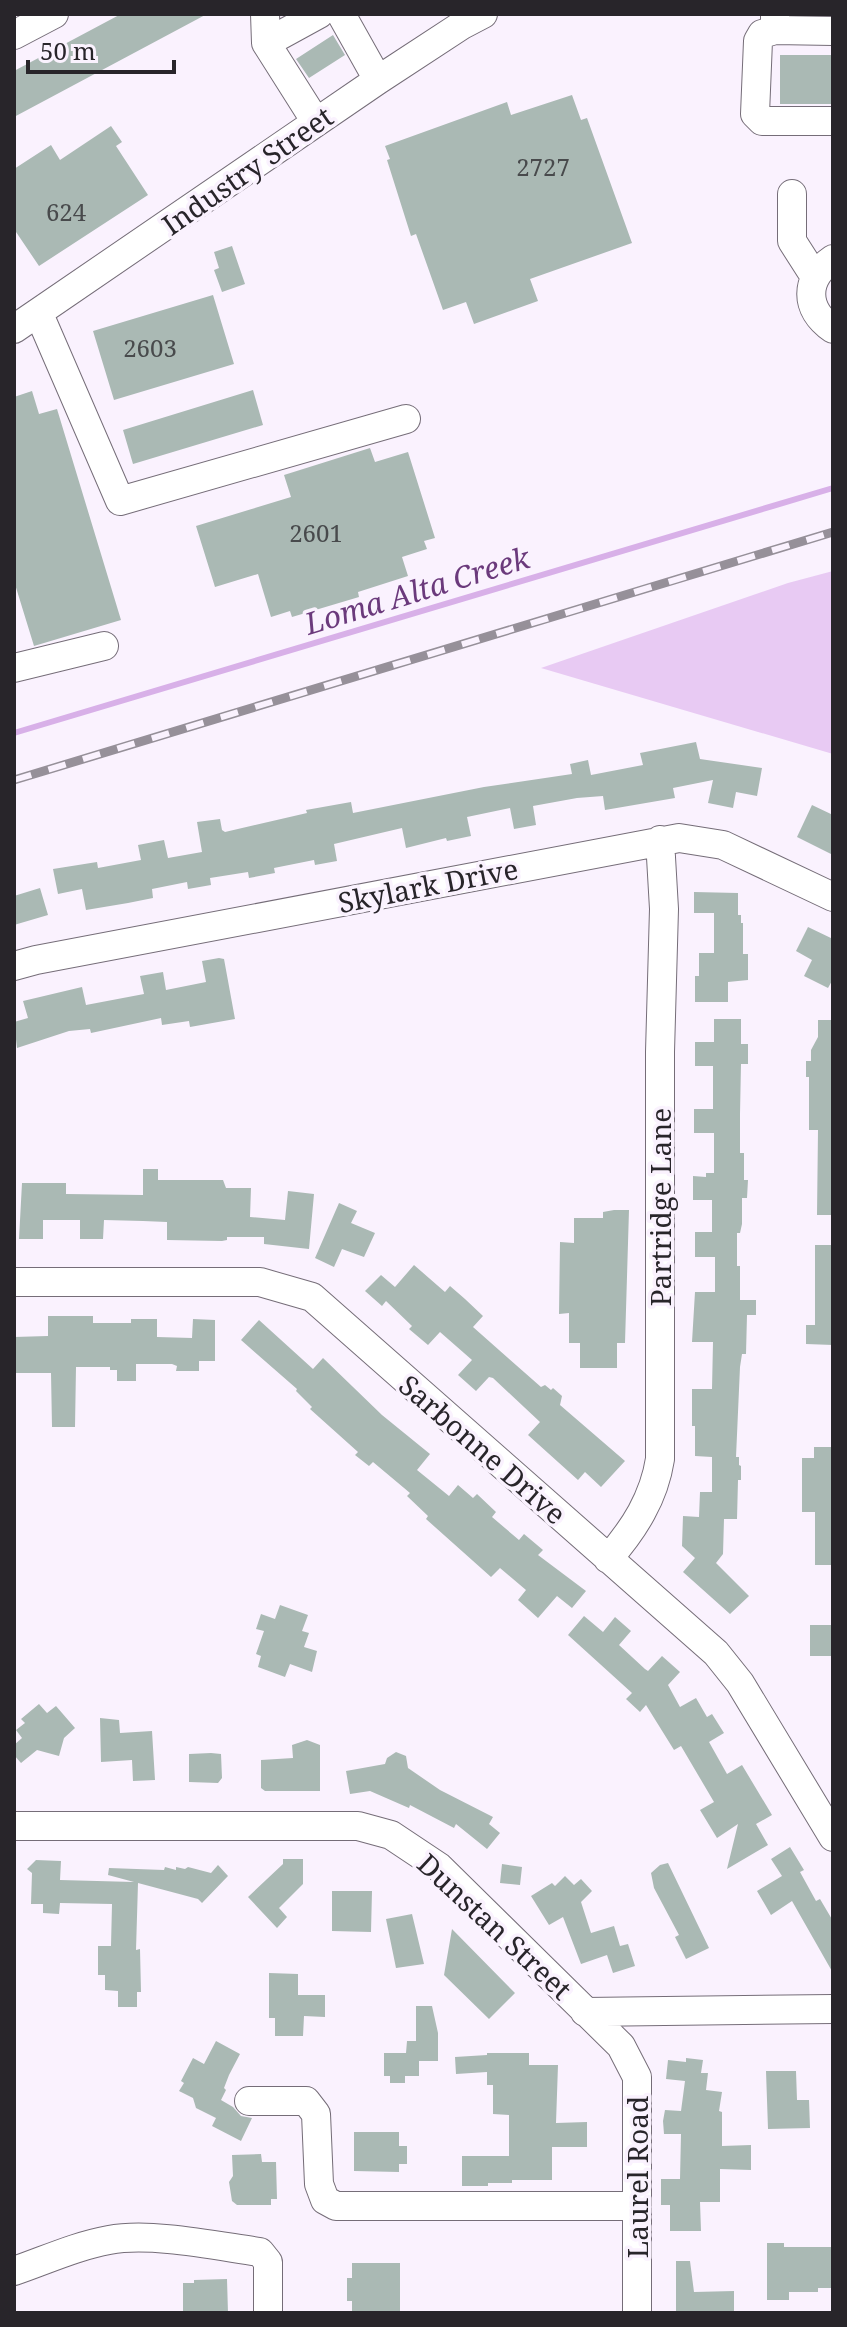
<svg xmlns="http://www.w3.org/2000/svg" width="847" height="2327" font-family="'Noto Serif',serif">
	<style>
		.green { fill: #e8caf3 }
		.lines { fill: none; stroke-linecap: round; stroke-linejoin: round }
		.stream { stroke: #d8b0e8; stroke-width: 6 }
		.building { fill: #aab9b4 }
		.minor-casing { stroke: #756d78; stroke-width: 30 }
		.minor { stroke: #fff; stroke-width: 28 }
		.rail-casing { stroke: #969099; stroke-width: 9 }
		.rail { stroke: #faf2fe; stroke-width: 6; stroke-dasharray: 18; stroke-linecap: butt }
		.labels { text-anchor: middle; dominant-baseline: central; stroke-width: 7; stroke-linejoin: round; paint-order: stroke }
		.number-label { font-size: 24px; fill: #484a4c }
		.street-label { font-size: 28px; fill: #28252a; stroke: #faf2fe }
		.water-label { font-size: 30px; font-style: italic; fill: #6b3a7c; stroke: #faf2fe }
	</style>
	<rect width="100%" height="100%" fill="#faf2fe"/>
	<path class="green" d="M833,571V754L541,668L788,583Z"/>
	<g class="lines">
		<path class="stream" d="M14,733L833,488"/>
	</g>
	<path class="building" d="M121,14H207L14,117V71Z
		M333,35L345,55L309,78L296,59Z
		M780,55H833V104H780Z
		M572,95L581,120L587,118L632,243L530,279L538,301L474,324L466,302L443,310L416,234L411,236L387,160L390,159L385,146L507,102L511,115Z
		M111,126L122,142L116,146L148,195L39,266L14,229V169L51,145L60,160Z
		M232,246L245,284L222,292L214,270L219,268L214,252Z
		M213,295L234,364L114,400L93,331Z
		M253,390L263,425L133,464L123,430Z
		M32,391L39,414L57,409L121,620L34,646L14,581V397Z
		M370,448L375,462L408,452L435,538L424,541L427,549L402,557L408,576L358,592L359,597L292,617L290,611L271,617L258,574L215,587L196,526L291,497L284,475Z
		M696,742L700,759L762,768L757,796L736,792L733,808L708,803L713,780L673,788L675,798L605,810L603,796L577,798L533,806L536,825L514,829L510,808L467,817L471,836L447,841L446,838L406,848L402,828L334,844L337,861L315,865L314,860L274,868L275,873L249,878L248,872L210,878L211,885L188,889L187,882L152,889L153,898L128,903L86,910L82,889L58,894L53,869L97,862L98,868L141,860L138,845L164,840L168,858L202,852L197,822L220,819L222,830L225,832L307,813L306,810L351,802L353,813L484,787L572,774L570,764L588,760L591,775L643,765L640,753Z
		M812,805L833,815V855L797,837Z
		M40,888L48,915L14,925V896Z
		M694,892L738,893V915H741V923H743V954H748V980L728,982V1002H695V976H699V953H714V913H694Z
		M808,927L833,939V979L828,988L804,976L812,960L796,951Z
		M219,958L224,959L235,1019L190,1027L189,1021L162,1025L161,1018L91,1033L90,1029L69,1031L17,1048L14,1022L28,1018L23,1001L82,987L86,1005L144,994L140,976L163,972L166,990L206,982L202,961Z
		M714,1019H741V1044H748V1064H741L740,1114V1153H744V1180H748L747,1198H742V1224L740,1233H737V1266H740V1300H756V1315H747L746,1354H742L740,1367L736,1457H739V1465L741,1466V1480H738L737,1519H724L723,1554L716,1563L749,1596L730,1614L683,1572L695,1558L682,1546L683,1516L699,1517L700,1492H712V1457L695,1456V1426H692V1389H712L713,1342H692L695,1292H715V1257H695V1232H712V1200H693V1176L706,1177V1173H714V1133H694V1109H713V1066H695V1042H714Z
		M818,1020H833V1215H817L818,1130H809V1077H806V1061H811V1050L818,1037Z
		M143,1169H158V1180H223L226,1188H251L250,1217L285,1220L288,1191L314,1194L309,1249L264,1244V1237H227V1240L222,1241L167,1240V1222L143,1221L104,1220L103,1239H80V1220H43V1239H19L22,1183H66V1194L143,1195Z
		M339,1203L357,1211L351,1223L375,1233L364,1257L342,1249L334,1267L315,1258Z
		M614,1210H629L625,1343H617V1368H580V1343H569V1313L559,1314L560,1242L574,1243V1218H603V1212Z
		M815,1245H833V1345L806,1344V1325H815Z
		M414,1265L445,1292L450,1286L465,1299L483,1316L473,1327L541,1387L545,1385L551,1390L553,1388L562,1396L560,1405L625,1461L601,1487L585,1472L578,1480L528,1435L540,1422L493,1378L489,1377L476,1391L458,1375L472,1360L440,1332L428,1345L409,1329L412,1326L386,1301L382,1306L365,1291L381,1275L395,1287Z
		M48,1316H93V1323H131V1319H157V1337L192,1338L193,1319L215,1320V1361H199V1371H176L177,1366L172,1364H136V1381H117V1370H110V1367H76L75,1427H52L51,1373H14V1337L48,1336Z
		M259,1320L313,1369L323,1358L382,1415L430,1454L417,1470L449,1496L458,1485L473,1498L477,1494L496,1512L492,1517L519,1540L524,1534L543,1550L538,1555L586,1591L572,1608L557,1596L538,1618L518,1600L526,1590L500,1568L491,1577L426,1519L428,1516L407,1496L410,1493L373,1462L369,1466L355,1455L358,1452L310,1409L312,1407L296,1391L297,1389L241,1340Z
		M814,1447H833V1565H815V1512H802V1458H814Z
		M280,1605L308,1615L302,1631L309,1633L304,1647L317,1651L312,1672L290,1664L285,1677L258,1667L261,1656L256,1654L264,1631L256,1629L261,1614L275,1619Z
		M584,1616L603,1632L615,1617L631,1631L619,1645L645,1669L648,1671L662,1656L680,1672L668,1685L680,1707L696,1698L707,1717L712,1714L724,1733L709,1742L727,1774L742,1765L772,1815L756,1824L768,1845L727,1869L738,1824L717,1838L700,1810L714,1802L681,1746L674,1750L646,1705L640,1712L626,1699L632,1693L568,1635Z
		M810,1625H833V1656H810Z
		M39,1704L47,1713L56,1706L75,1728L64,1738L59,1756L37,1750L21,1763L14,1755V1745L22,1738L16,1730L25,1723L21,1719Z
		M100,1718L119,1720L120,1733L152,1731L155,1780L133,1781L132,1760L101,1762Z
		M307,1740L320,1745V1791H265L261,1788V1760L293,1758L292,1745Z
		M396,1752L406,1756L408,1768L440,1790L493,1817L489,1824L500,1833L487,1849L456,1824L454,1828L410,1805L409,1808L370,1791L350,1794L346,1771L385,1764L387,1758Z
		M211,1753L221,1754L222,1778L218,1783L189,1782V1754Z
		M790,1847L804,1870L800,1872L816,1901L820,1899L833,1921V1973L792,1901L771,1915L757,1891L782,1876L771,1859Z
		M283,1859H303V1884L279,1908L287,1917L277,1928L248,1897L283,1864Z
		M36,1860L61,1861L60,1880L134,1882L108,1875L109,1868L164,1870L165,1867L176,1870V1867L185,1869L188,1867L211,1873L218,1865L228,1876L202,1903L198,1899L138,1883L136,1950L140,1949L141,1992H137V2007H118V1991L105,1990V1975H98V1946H111L112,1904L60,1903L59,1914L43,1913V1904H31L32,1873L27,1869Z
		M668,1863L709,1948L686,1959L675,1937L679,1935L654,1888L651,1873L660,1865Z
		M502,1864L522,1867L520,1885L500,1883Z
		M565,1876L574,1885L581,1879L592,1891L581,1902L591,1933L614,1926L620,1946L628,1944L635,1966L613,1973L607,1955L581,1964L563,1917L549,1925L531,1896L552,1883L555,1886Z
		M332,1891H372L371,1932L332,1931Z
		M412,1914L424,1964L396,1968L386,1919Z
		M452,1929L515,1993L489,2019L444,1975Z
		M269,1973L298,1974V1995H325V2017L304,2016L303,2036H275V2018H269Z
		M416,2006H432L438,2033V2061H419V2076H405V2083H390V2076H384V2053H406L407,2041H416Z
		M216,2041L240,2054L229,2075L224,2088L226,2090L221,2100L233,2107L241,2116L252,2118L241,2141L212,2126L216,2118L196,2108L193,2098L179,2091L184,2083L181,2081L193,2058L204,2064Z
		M487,2053H529V2065H558L556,2123L587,2122V2147H552V2180H512V2183H488V2186H462V2156H509V2115L493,2114V2085H487V2072L456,2074L455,2057L487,2055Z
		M686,2058L703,2060L701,2073H708L706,2090L722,2092L719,2111L722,2112V2146L751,2145V2170L720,2169V2202H700L701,2231H670V2205H661V2179H680L681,2134H664L663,2121L665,2110L681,2111L685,2081L666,2079L668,2060L686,2062Z
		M766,2071H796L797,2100H809L810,2128L768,2129Z
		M354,2132H399V2146H407V2164H399V2172L354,2171Z
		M261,2154L262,2162H276L277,2199H271V2205H237L232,2201L229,2182L233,2176L232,2155Z
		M767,2243H784V2247H833V2288H818V2292H789V2300H767Z
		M676,2261H690L694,2292L734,2291V2313H676Z
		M352,2263H400V2313H352V2301H347V2278H352Z
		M227,2279L228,2313H183V2283H194V2280Z"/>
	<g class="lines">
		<defs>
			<path id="minor" d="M265,14L266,43L316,122
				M341,14L378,80
				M775,14V30L833,31
				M775,30L762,34L758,41L755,114L762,121H833
				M14,35L54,14
				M266,43L319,14
				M792,194V241L815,277
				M833,259C804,279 804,309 833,329
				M39,314L120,501L406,419
				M14,329L378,80L462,25L483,14
				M14,668L104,646
				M14,966L36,960L679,838L723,845L833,897
				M14,1282H260L312,1297L716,1653L740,1683L833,1837
				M608,1559C634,1529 654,1498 660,1459V1052L664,909L660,840
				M14,1826H358L391,1835L439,1867L621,2046L637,2077V2313
				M585,2012L833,2009
				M249,2101H306L316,2114L319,2184L325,2200L336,2206H637
				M14,2271C46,2260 76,2246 109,2240C151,2232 217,2246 260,2252L268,2262V2313"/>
		</defs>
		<use href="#minor" class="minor-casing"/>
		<use href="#minor" class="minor"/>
		<defs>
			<path id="rail" d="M14,780L833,532"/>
		</defs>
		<use href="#rail" class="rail-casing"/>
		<use href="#rail" class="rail"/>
	</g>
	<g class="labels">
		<g class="number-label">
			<text x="543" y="166">2727</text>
			<text x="66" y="211">624</text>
			<text x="150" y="347">2603</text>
			<text x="316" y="532">2601</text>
		</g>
		<g class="street-label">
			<text transform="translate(247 170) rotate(-35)">Industry Street</text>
			<text transform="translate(428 885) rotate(-11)">Skylark Drive</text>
			<text transform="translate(660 1207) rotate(-90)">Partridge Lane</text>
			<text transform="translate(483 1449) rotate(41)">Sarbonne Drive</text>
			<text transform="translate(495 1926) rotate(43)">Dunstan Street</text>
			<text transform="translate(637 2177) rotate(-90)">Laurel Road</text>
		</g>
		<g class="water-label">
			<text transform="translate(417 590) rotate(-17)">Loma Alta Creek</text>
		</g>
	</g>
	<rect width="847" height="2327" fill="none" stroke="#28252a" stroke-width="32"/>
	<path d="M28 60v12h146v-12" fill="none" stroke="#28252a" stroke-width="4"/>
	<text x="40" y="60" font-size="24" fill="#28252a" stroke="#faf2fe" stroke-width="6" paint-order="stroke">50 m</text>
</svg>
